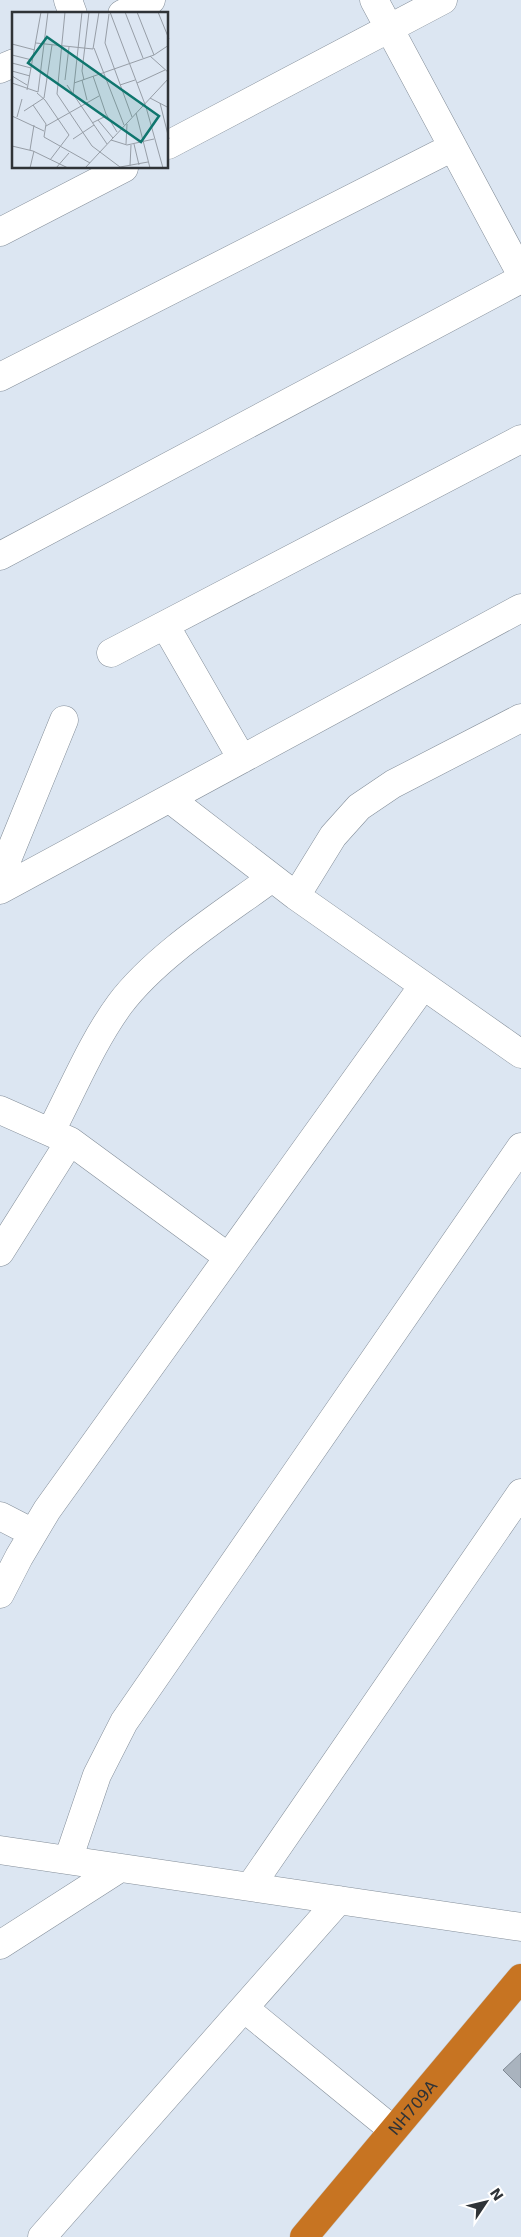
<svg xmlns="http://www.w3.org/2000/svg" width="521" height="2237" font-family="'DejaVu Sans',sans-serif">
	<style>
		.building { fill: #a9b3be; stroke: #818a95 }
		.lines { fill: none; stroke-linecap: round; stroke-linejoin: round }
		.minor-casing { stroke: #848e99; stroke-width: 29 }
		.highway-casing { stroke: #c5c6c7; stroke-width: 29 }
		.minor { stroke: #fff; stroke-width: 28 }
		.highway { stroke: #c77422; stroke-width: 28 }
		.labels { text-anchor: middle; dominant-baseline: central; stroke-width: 4; stroke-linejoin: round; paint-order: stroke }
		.street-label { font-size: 16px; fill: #2f3337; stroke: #fff }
		.inset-road { fill: none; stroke: #979ea7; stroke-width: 1 }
		.view { fill: #0f766e; fill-opacity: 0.15; stroke: #0f766e; stroke-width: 2.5 }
		.inset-edge { fill: none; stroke: #2f3337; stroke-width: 2.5 }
	</style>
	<rect width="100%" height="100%" fill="#dce6f2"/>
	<path class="building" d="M521,2053V2088L503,2070Z"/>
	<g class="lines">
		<defs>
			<path id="minor" d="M68,0L73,14
				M374,0L521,274
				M122,14L151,0
				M0,69L14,63
				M168,145L443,0
				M0,232L124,168
				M0,377L453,147
				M0,556L521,279
				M165,625L242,759
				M111,653L521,439
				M170,799L296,896L521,1054
				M0,877L64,720
				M0,890L521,608
				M296,896L333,836L359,807L393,784L521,718
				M0,1110L70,1141L228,1257
				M51,1131C73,1089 92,1042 120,1004C157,955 223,914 272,878
				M0,1252L70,1141
				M0,1516L33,1533
				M0,1594L19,1557L47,1510L423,986
				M0,1850L521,1927
				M68,1860L97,1775L124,1722L521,1147
				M250,1887L521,1493
				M0,1945L120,1868
				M244,2008L393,2130
				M42,2237L339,1900"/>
			<g id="highway">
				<path id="s1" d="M304,2237L521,1978"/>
			</g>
		</defs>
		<use href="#minor" class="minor-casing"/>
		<use href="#highway" class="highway-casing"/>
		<use href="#minor" class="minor"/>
		<use href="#highway" class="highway"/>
	</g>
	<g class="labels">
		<g class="street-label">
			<text stroke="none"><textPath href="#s1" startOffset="169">NH709A</textPath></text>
		</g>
	</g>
	<g transform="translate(12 12)">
		<rect width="156" height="156" fill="#dce6f2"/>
		<path class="inset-road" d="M53,0L45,82L80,134L108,155L136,150M98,0L134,95L151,156M113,0L131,46M125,0L142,43M146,0L157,27M97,2L93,31L120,105M24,31L81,37L87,0M0,32L23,38M82,36L112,113M0,43L20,48M138,44L157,61M0,51L19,56M0,59L18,64M0,64L15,73M81,64L94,102L105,120M53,68L57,35M70,68L75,88M72,68L70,59L77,0M0,71L26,80L36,0M62,71L142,43L157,33M125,71L153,58M55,73L95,132M108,73L123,68M15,78L29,0M25,81L33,88L57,123L38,148M61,83L70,0M138,86L157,96M148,91L157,127M21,93L34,112L32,125L78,151M12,99L32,86L40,33M124,101L138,156M0,104L32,119M5,105L10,87M86,108L101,126M80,111L94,104M34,114L87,84M61,127L82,113M99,128L115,133L142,127M114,132L115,112M122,132L127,153M0,134L21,139L56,156M18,138L22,113M118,154L119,133M18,156L22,139M44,156L57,141M73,156L157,66"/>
		<path class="view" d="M35,25L147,104L129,130L16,51Z"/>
		<rect width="156" height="156" class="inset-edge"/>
	</g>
	<g transform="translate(486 2202) rotate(55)" stroke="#ffffff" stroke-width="4" paint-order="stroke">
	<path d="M0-4L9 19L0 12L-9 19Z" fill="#2f3337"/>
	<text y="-8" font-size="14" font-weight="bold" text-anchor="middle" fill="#2f3337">N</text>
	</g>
</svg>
